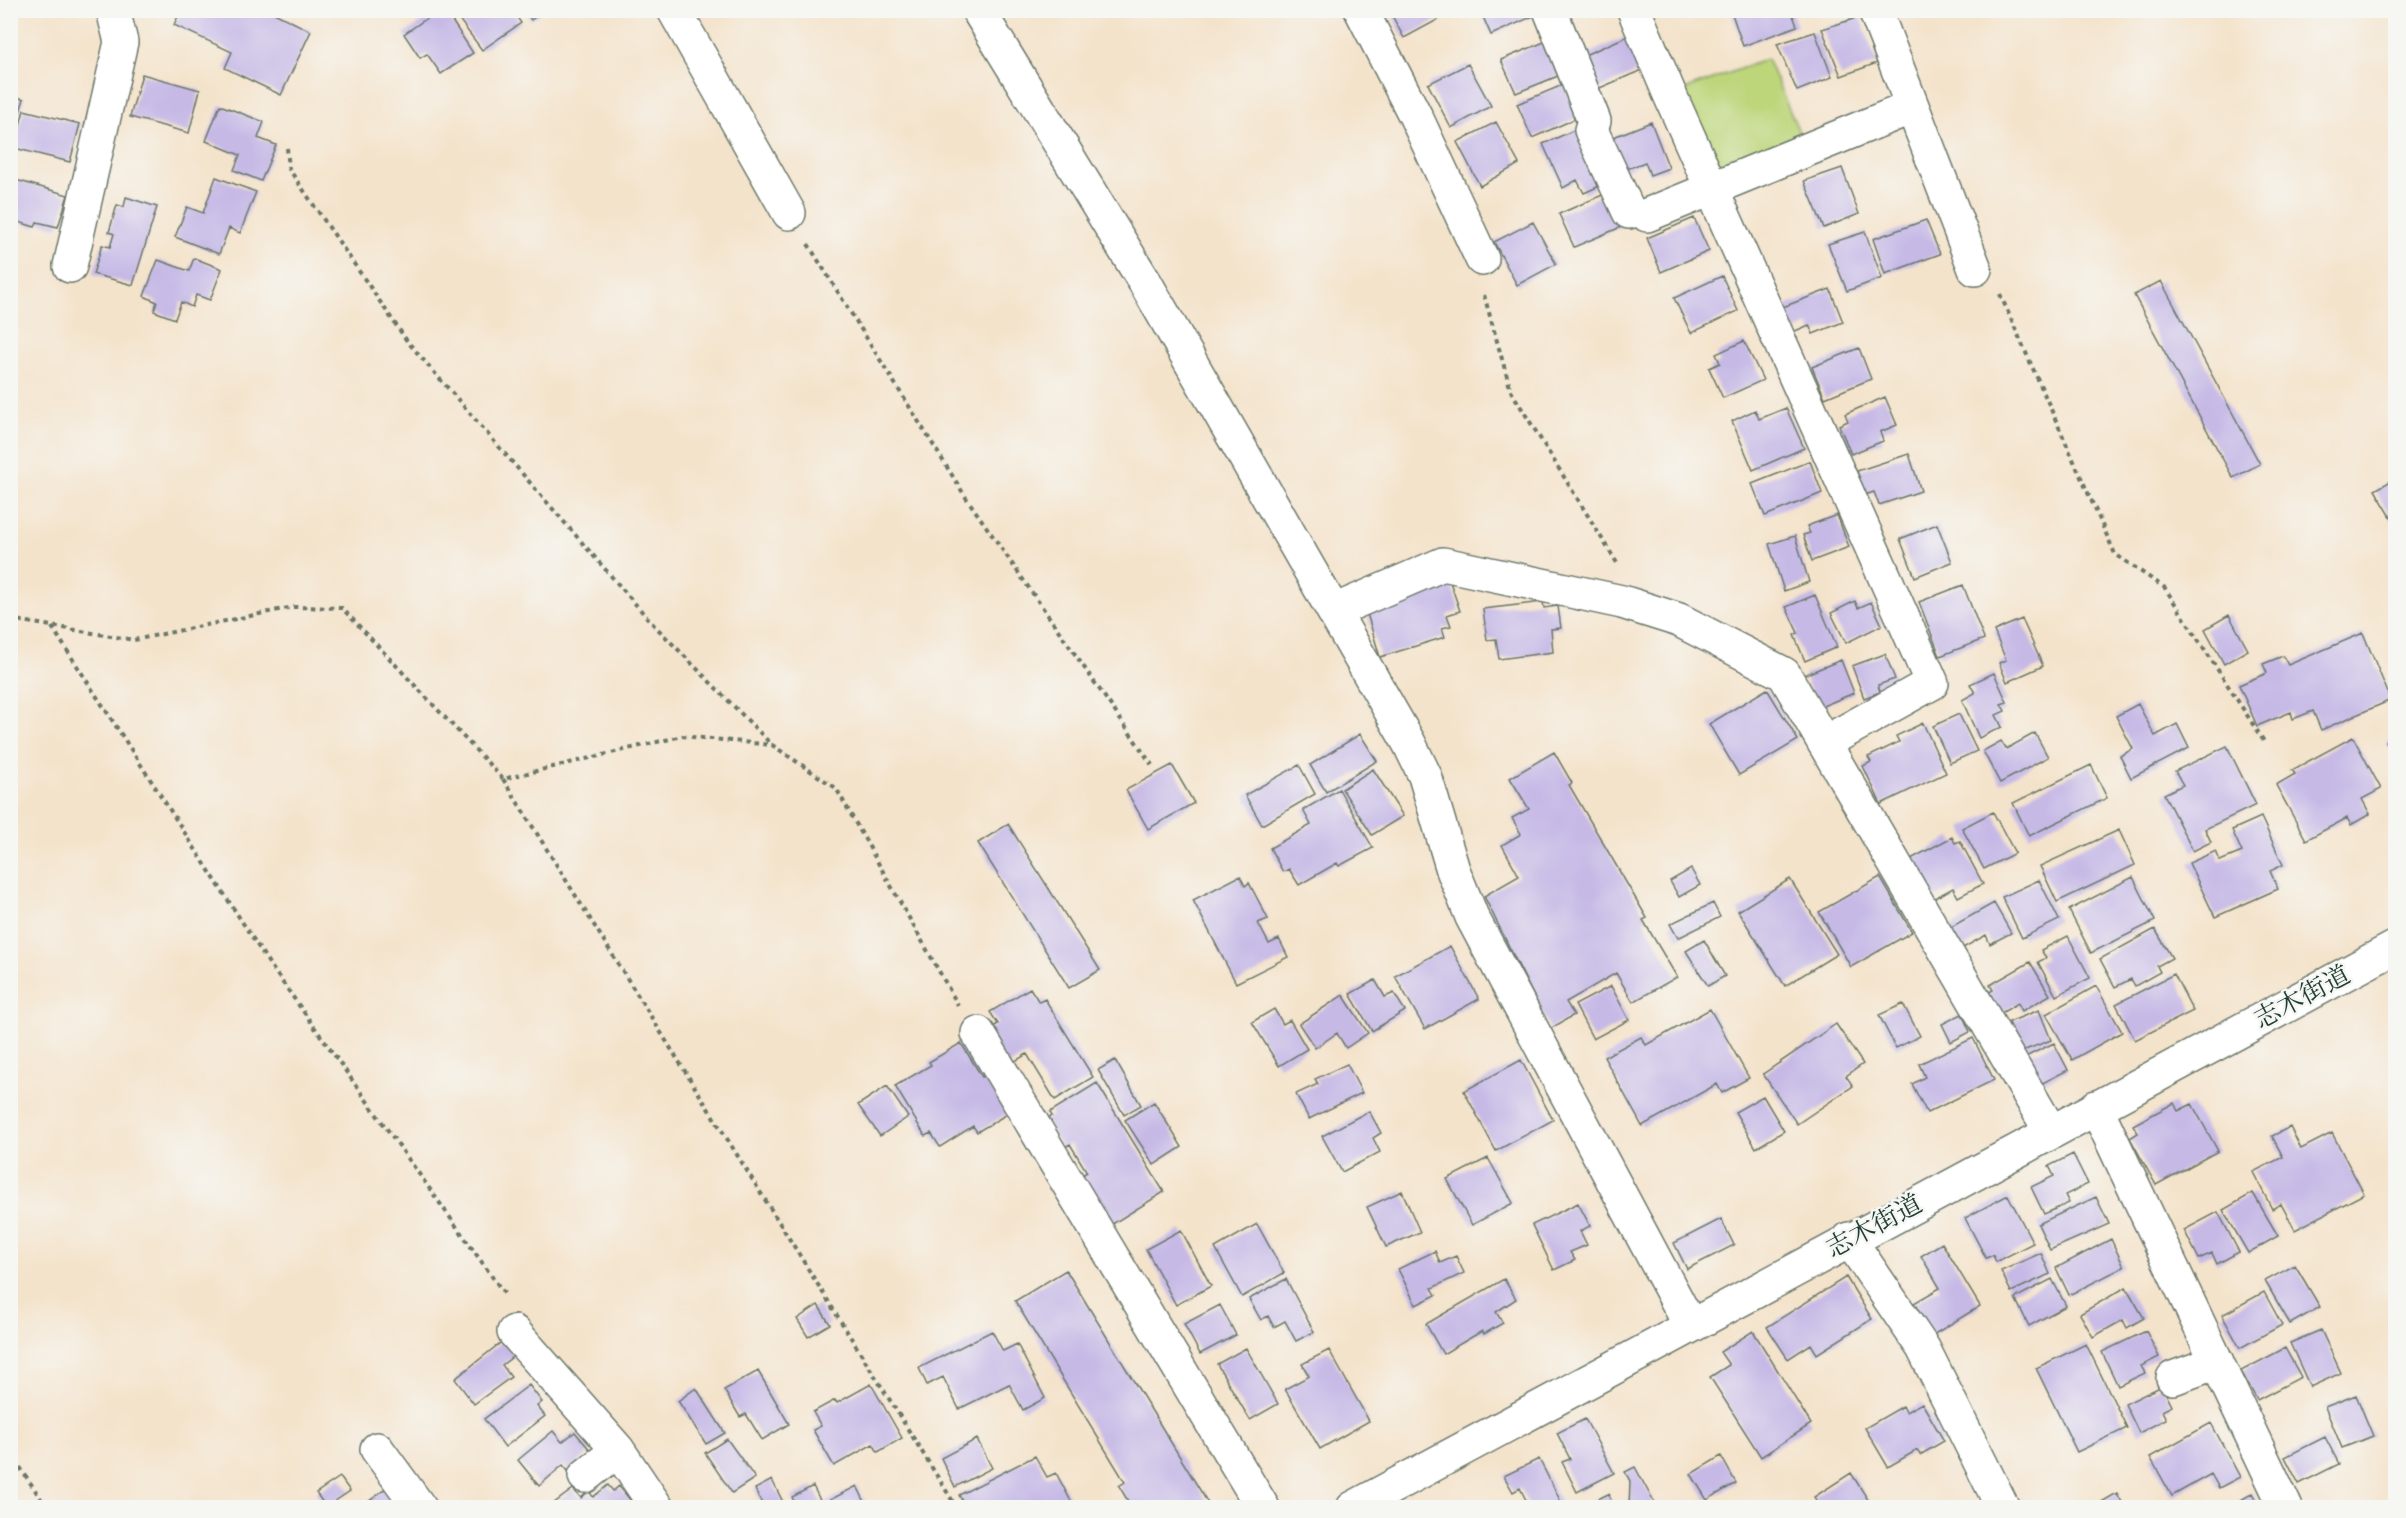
<svg xmlns="http://www.w3.org/2000/svg" width="2406" height="1518" font-family="Cardo,'Noto Serif JP',serif">
	<style>
		.green { fill: #bdd67a; stroke: #6e8a57; stroke-width: 1.5 }
		.building { fill: #c6b9e6 }
		.lines { fill: none; stroke-linecap: round; stroke-linejoin: round }
		.minor-casing { stroke: #6a7769; stroke-width: 36 }
		.major-casing { stroke: #6a7769; stroke-width: 36 }
		.path { stroke: #6a7769; stroke-width: 4; stroke-dasharray: 4.5 4.5; stroke-linecap: butt }
		.minor { stroke: #fff; stroke-width: 33 }
		.major { stroke: #fff; stroke-width: 33 }
		.labels { text-anchor: middle; dominant-baseline: central; stroke-width: 5; stroke-linejoin: round; paint-order: stroke }
		.street-label { font-size: 26px; fill: #1f3d34; stroke: #f6f6f2 }
	</style>
	<rect width="100%" height="100%" fill="#f6f6f2"/>
	<filter id="ink" filterUnits="userSpaceOnUse"><feTurbulence type="fractalNoise" baseFrequency=".0167" numOctaves="2"/><feDisplacementMap in="SourceGraphic" scale="12" xChannelSelector="R" yChannelSelector="G"/><feConvolveMatrix kernelMatrix="1 2 1 2 8 2 1 2 1" color-interpolation-filters="sRGB"/></filter>
	<filter id="wash" filterUnits="userSpaceOnUse"><feTurbulence type="fractalNoise" baseFrequency=".008" numOctaves="4" result="noise"/><feDisplacementMap in="SourceGraphic" scale="24" xChannelSelector="R" yChannelSelector="G"/><feGaussianBlur stdDeviation="1.35" result="paint"/><feColorMatrix in="noise" values="0 0 0 0 0 0 0 0 0 0 0 0 0 0 0 0 0 1.4 0 .05"/><feComposite in="paint" operator="in"/></filter>
	<g filter="url(#wash)">
		<rect width="100%" height="100%" fill="#f4e3cb"/>
		<path class="green" d="M1767,59L1807,150L1711,189L1670,95Z"/>
		<g id="blocks">
			<path class="building" d="M181,10H268L311,31L281,95L225,68L232,52L174,25Z
				M439,10H445L473,53L441,74L427,54L420,58L404,34Z
				M460,10H512L521,23L482,50L455,14Z
				M524,10H545L531,20Z
				M1389,10H1440L1443,17L1404,38Z
				M1480,10H1536L1538,14L1491,35Z
				M1791,10L1797,26L1743,46L1731,11Z
				M1860,17L1877,63L1841,76L1822,29Z
				M1815,32L1832,77L1797,91L1777,44Z
				M1628,36L1642,70L1595,90L1580,57Z
				M1549,40L1563,74L1516,93L1501,60Z
				M1468,64L1491,106L1451,128L1428,84Z
				M142,74L200,90L189,133L130,117Z
				M1565,84L1579,117L1532,138L1517,104Z
				M10,95L24,99L11,140H10Z
				M220,105L264,122L258,138L276,145L261,181L234,170L240,155L206,141Z
				M24,110L80,124L70,162L14,148Z
				M1496,122L1519,164L1480,186L1457,142Z
				M1651,122L1669,168L1650,175L1645,162L1614,174L1601,142Z
				M1579,128L1604,184L1584,193L1577,180L1563,188L1543,144Z
				M1842,168L1859,214L1824,228L1804,181Z
				M216,177L256,192L240,233L229,228L219,254L175,237L187,207L203,213Z
				M16,180L68,195L58,227L37,222L35,227L12,220L16,207L10,205V198Z
				M1607,193L1621,227L1574,247L1559,214Z
				M126,197L157,207L133,285L93,274L102,245L110,247L114,234L109,232L117,205L124,207Z
				M1694,218L1709,251L1661,272L1647,238Z
				M1926,220L1940,254L1885,274L1873,239Z
				M1533,222L1556,264L1517,285L1494,242Z
				M1865,232L1882,278L1847,291L1828,244Z
				M194,258L222,269L210,300L196,295L192,307L181,302L175,319L154,311L157,302L144,296L158,260L189,271Z
				M1722,276L1738,311L1691,333L1674,298Z
				M2161,281L2260,464L2233,478L2134,295Z
				M1830,289L1843,322L1813,334L1809,325L1793,332L1783,307Z
				M1744,341L1763,380L1723,398L1709,368L1720,363L1716,354Z
				M1859,348L1871,379L1825,398L1812,367Z
				M1885,397L1897,425L1880,432L1883,441L1851,454L1839,425L1848,421L1845,414Z
				M1786,408L1804,448L1753,470L1732,421L1755,410L1759,419Z
				M1909,454L1921,491L1879,505L1874,492L1865,495L1857,471Z
				M1810,461L1822,493L1765,516L1752,484Z
				M2396,478V525L2375,490Z
				M1837,515L1849,547L1812,561L1803,535L1810,533L1807,526Z
				M1937,524L1952,562L1915,577L1900,539Z
				M1795,536L1809,582L1784,591L1769,544Z
				M1447,573L1460,611L1447,615L1451,626L1442,628L1445,637L1380,657L1366,610Z
				M1963,585L1984,639L1940,656L1919,602Z
				M1815,595L1837,647L1805,661L1794,635L1798,633L1786,607Z
				M1855,601L1858,608L1871,602L1882,625L1846,643L1831,613Z
				M1543,602L1544,608L1558,606L1561,628L1551,629L1553,652L1499,659L1496,639L1487,640L1483,609Z
				M2229,615L2248,650L2224,664L2205,629Z
				M2022,619L2043,666L2007,682L1999,663L2006,660L1994,631Z
				M2363,633L2391,700L2321,730L2313,711L2293,719L2291,712L2257,726L2239,685L2267,673L2263,664L2283,656L2288,665Z
				M1885,654L1895,679L1878,685L1880,692L1864,698L1852,666Z
				M1841,660L1854,693L1818,708L1804,675Z
				M1994,673L2007,702L2001,704L2005,711L1996,715L2002,727L1979,738L1962,700L1975,693L1970,684Z
				M1767,689L1798,740L1739,775L1709,724Z
				M2138,704L2155,736L2177,724L2189,748L2131,778L2120,756L2133,749L2116,716Z
				M1959,714L1977,751L1950,763L1933,726Z
				M1923,723L1946,773L1881,804L1863,766L1871,762L1868,757L1899,742L1896,736Z
				M2035,733L2048,757L2000,783L1983,751L2001,741L2006,749Z
				M1360,734L1377,761L1326,792L1310,765Z
				M2353,737L2381,789L2362,799L2370,814L2351,825L2347,818L2306,840L2276,785L2295,774L2292,770Z
				M2396,737V759L2386,742Z
				M2227,746L2256,805L2205,829L2211,842L2193,851L2164,794L2183,785L2175,771Z
				M1554,752L1572,783L1569,785L1647,918L1643,920L1677,977L1633,1002L1616,973L1566,1002L1574,1015L1550,1029L1484,896L1519,876L1502,845L1521,834L1512,818L1529,809L1510,778Z
				M1172,765L1194,803L1148,829L1126,790Z
				M1299,765L1315,794L1262,825L1245,795Z
				M2091,765L2107,798L2029,836L2013,803Z
				M1373,769L1403,816L1372,835L1342,789Z
				M1339,789L1373,848L1339,866L1337,863L1299,885L1289,869L1283,872L1270,848L1311,825L1303,810Z
				M1993,812L2015,853L1984,869L1962,828Z
				M2261,817L2283,865L2270,871L2278,889L2215,917L2189,863L2216,851L2220,861L2242,852L2232,830Z
				M1008,824L1100,970L1069,988L978,843Z
				M2119,830L2135,865L2057,902L2040,866Z
				M1952,837L1955,843L1960,841L1983,884L1958,897L1953,888L1933,899L1907,861Z
				M1691,869L1700,885L1679,897L1670,881Z
				M1240,876L1245,886L1249,883L1268,919L1258,923L1269,944L1279,939L1288,957L1236,983L1193,900Z
				M1880,877L1912,932L1851,967L1819,912Z
				M2133,877L2155,921L2091,953L2069,910Z
				M1790,879L1837,954L1785,986L1738,911Z
				M2039,880L2059,920L2022,938L2002,897Z
				M1713,903L1720,917L1678,938L1670,924Z
				M1994,903L2011,933L1990,944L1986,935L1954,953L1942,932Z
				M2155,929L2172,958L2157,966L2160,972L2135,986L2131,979L2115,987L2100,959Z
				M2068,936L2090,978L2056,996L2038,962L2046,958L2041,950Z
				M1704,940L1725,976L1708,986L1686,951Z
				M1450,946L1479,999L1425,1029L1395,976Z
				M2030,962L2050,995L2022,1011L2018,1003L1993,1018L1980,997L1993,990L1990,985Z
				M2174,974L2193,1011L2135,1040L2116,1004Z
				M1375,980L1385,997L1394,993L1405,1011L1372,1031L1350,994Z
				M1611,986L1629,1020L1593,1039L1575,1005Z
				M2096,986L2122,1032L2072,1060L2046,1014Z
				M1030,988L1039,1002L1045,999L1093,1077L1055,1100L1027,1054L1007,1066L986,1031L998,1024L990,1012Z
				M1343,995L1368,1033L1346,1048L1337,1033L1315,1048L1299,1024Z
				M1903,1004L1920,1036L1896,1048L1879,1015Z
				M1274,1009L1283,1024L1290,1020L1307,1049L1279,1066L1252,1022Z
				M1710,1009L1749,1078L1722,1093L1717,1084L1642,1126L1604,1057L1641,1037L1646,1045Z
				M2039,1010L2051,1040L2012,1055L2006,1038L2014,1035L2009,1022Z
				M1962,1014L1970,1032L1951,1042L1942,1024Z
				M1836,1024L1863,1064L1846,1076L1853,1086L1797,1124L1763,1074Z
				M1973,1038L1994,1080L1927,1113L1912,1084L1925,1077L1919,1064Z
				M961,1043L982,1077L986,1075L1009,1113L977,1132L973,1126L940,1147L931,1133L925,1136L895,1086L931,1065L929,1062Z
				M2054,1043L2068,1070L2029,1090L2015,1062Z
				M1115,1060L1141,1105L1124,1115L1098,1070Z
				M1521,1060L1553,1120L1496,1151L1464,1091Z
				M1347,1064L1362,1093L1309,1119L1296,1094L1318,1084L1315,1079Z
				M1097,1083L1164,1192L1106,1228L1076,1179L1087,1172L1070,1144L1062,1149L1045,1120L1052,1116L1050,1112Z
				M887,1086L908,1117L880,1136L858,1105Z
				M1763,1096L1784,1131L1756,1148L1735,1112Z
				M1154,1102L1182,1147L1154,1165L1125,1120Z
				M2174,1103L2178,1111L2192,1104L2218,1151L2156,1185L2130,1138L2138,1133L2133,1125Z
				M1369,1111L1381,1133L1373,1138L1380,1152L1342,1172L1322,1136Z
				M2290,1127L2301,1149L2332,1133L2364,1194L2295,1230L2281,1204L2272,1209L2253,1172L2283,1157L2272,1136Z
				M2073,1154L2088,1184L2065,1195L2069,1203L2044,1214L2031,1187L2054,1176L2049,1166Z
				M1488,1158L1513,1203L1472,1225L1447,1179Z
				M1402,1191L1420,1232L1386,1247L1367,1207Z
				M2253,1193L2278,1236L2248,1253L2223,1210Z
				M2008,1195L2033,1243L1996,1262L1993,1255L1986,1258L1965,1218Z
				M2096,1197L2109,1224L2050,1250L2038,1224Z
				M1578,1203L1590,1226L1580,1231L1587,1245L1570,1252L1575,1260L1554,1270L1532,1225Z
				M2218,1212L2239,1252L2217,1264L2212,1253L2199,1259L2184,1230Z
				M1721,1219L1734,1245L1687,1269L1674,1243Z
				M1257,1224L1284,1273L1242,1297L1215,1248Z
				M1181,1230L1211,1286L1176,1305L1146,1249Z
				M2111,1239L2124,1267L2069,1295L2056,1268Z
				M1942,1243L1980,1306L1933,1335L1914,1303L1940,1288L1921,1256Z
				M1435,1251L1440,1263L1456,1256L1464,1273L1432,1288L1436,1295L1416,1305L1398,1269Z
				M2041,1253L2050,1274L2011,1292L2001,1271Z
				M2295,1265L2320,1307L2290,1324L2265,1281Z
				M1066,1270L1211,1508H1132L1119,1486L1125,1482L1015,1301Z
				M1846,1277L1872,1319L1817,1354L1811,1344L1788,1359L1767,1327Z
				M1286,1279L1314,1332L1296,1341L1285,1321L1274,1327L1268,1316L1261,1320L1249,1299Z
				M1504,1279L1516,1299L1496,1312L1503,1323L1484,1334L1482,1331L1443,1354L1426,1324Z
				M2052,1279L2066,1306L2029,1326L2015,1298Z
				M2126,1287L2144,1318L2127,1328L2123,1320L2093,1337L2080,1314Z
				M2264,1292L2282,1325L2240,1348L2222,1315Z
				M818,1305L830,1324L808,1337L797,1319Z
				M1220,1305L1236,1335L1200,1354L1184,1324Z
				M2321,1330L2341,1373L2310,1387L2290,1343Z
				M992,1331L1003,1351L1017,1344L1045,1398L1023,1410L1009,1384L959,1409L943,1377L927,1385L919,1368Z
				M1753,1331L1811,1424L1761,1457L1710,1377L1729,1365L1720,1352Z
				M2146,1331L2159,1357L2141,1366L2145,1373L2118,1386L2102,1352Z
				M509,1336L520,1351L502,1365L511,1377L474,1404L455,1379Z
				M2086,1344L2127,1428L2077,1452L2036,1368Z
				M1246,1348L1278,1404L1250,1420L1217,1364Z
				M2285,1348L2301,1377L2257,1400L2241,1371Z
				M1329,1350L1369,1421L1320,1449L1285,1389L1309,1376L1302,1364Z
				M758,1371L789,1424L762,1440L746,1414L740,1417L724,1390Z
				M871,1384L902,1438L878,1452L873,1444L834,1466L813,1430L821,1426L813,1412L835,1400L837,1403Z
				M529,1385L542,1402L537,1406L545,1416L505,1447L484,1419Z
				M2162,1386L2172,1406L2162,1411L2166,1419L2139,1433L2125,1404Z
				M696,1388L725,1433L706,1444L678,1401Z
				M2356,1395L2373,1436L2342,1448L2325,1407Z
				M1922,1403L1944,1441L1920,1455L1917,1450L1888,1467L1865,1428L1903,1406L1906,1412Z
				M1585,1419L1614,1473L1577,1492L1562,1462L1570,1459L1557,1433Z
				M2211,1423L2240,1477L2219,1488L2211,1474L2172,1496L2150,1457Z
				M553,1431L562,1442L575,1432L591,1451L568,1471L563,1465L539,1486L518,1460Z
				M2325,1437L2339,1464L2299,1484L2285,1457Z
				M727,1439L755,1478L732,1493L705,1453Z
				M977,1439L992,1468L955,1487L941,1458Z
				M1035,1456L1047,1477L1056,1473L1073,1505L1068,1508H966L959,1495Z
				M1721,1456L1736,1483L1707,1500L1691,1474Z
				M1539,1459L1561,1502L1549,1508H1530L1520,1488L1513,1492L1504,1476Z
				M1635,1467L1657,1508H1629L1630,1481L1625,1472Z
				M1851,1473L1872,1506L1821,1508L1814,1497Z
				M340,1477L350,1491L326,1507L316,1493Z
				M772,1480L786,1508H764L755,1489Z
				M608,1485L613,1491L619,1486L635,1506L633,1508H556L553,1504L573,1489L581,1498L589,1491L593,1497Z
				M389,1486L406,1508H360Z
				M813,1486L822,1504L857,1486L868,1508H797L792,1497Z
				M2117,1493L2125,1508H2091Z
				M2253,1493L2261,1508H2234L2232,1505Z
				M1608,1494L1615,1508H1580Z"/>
		</g>
	</g>
	<g filter="url(#ink)">
		<use href="#blocks" fill-opacity="0" stroke="#6a7769" stroke-width="1.5"/>
		<g class="lines">
			<defs>
				<path id="minor" d="M674,10L789,213
					M978,10L1146,284L1409,743L1425,776L1453,870L1472,917L1690,1325
					M1361,10L1416,117L1482,259
					M1550,10L1594,121L1591,130L1629,212
					M1634,10L1670,95L1932,683L1824,743
					M1875,10L1975,269
					M1647,215L1912,107
					M70,266L121,42L113,10
					M1334,611L1443,564L1622,602L1679,620L1784,674L2051,1132
					M978,1033L1263,1508
					M2096,1107L2286,1508
					M1849,1239L1923,1348L2003,1508
					M514,1332L618,1450L657,1508
					M2173,1378L2217,1362
					M377,1449L420,1508
					M585,1476L618,1450"/>
				<path id="major" d="M1353,1508L2396,947"/>
			</defs>
			<use href="#minor" class="minor-casing"/>
			<use href="#major" class="major-casing"/>
			<path class="path" d="M287,148L289,169L407,341L651,622L771,744
				M808,244L965,496L1152,765
				M2000,294L2115,554L2165,588L2265,743
				M1484,295L1511,391L1617,563
				M10,619L134,640L293,607L342,608L503,779L682,736L772,745L836,788L958,1005
				M52,627L268,962L506,1296
				M503,779L957,1508
				M10,1452L47,1508"/>
			<use href="#minor" class="minor"/>
			<use href="#major" class="major"/>
		</g>
	</g>
	<g class="labels">
		<g class="street-label">
			<text transform="translate(2302 997) rotate(-28)">志木街道</text>
			<text transform="translate(1874 1226) rotate(-28)">志木街道</text>
		</g>
	</g>
	<rect width="2406" height="1518" fill="none" stroke="#f6f6f2" stroke-width="36"/>
</svg>
